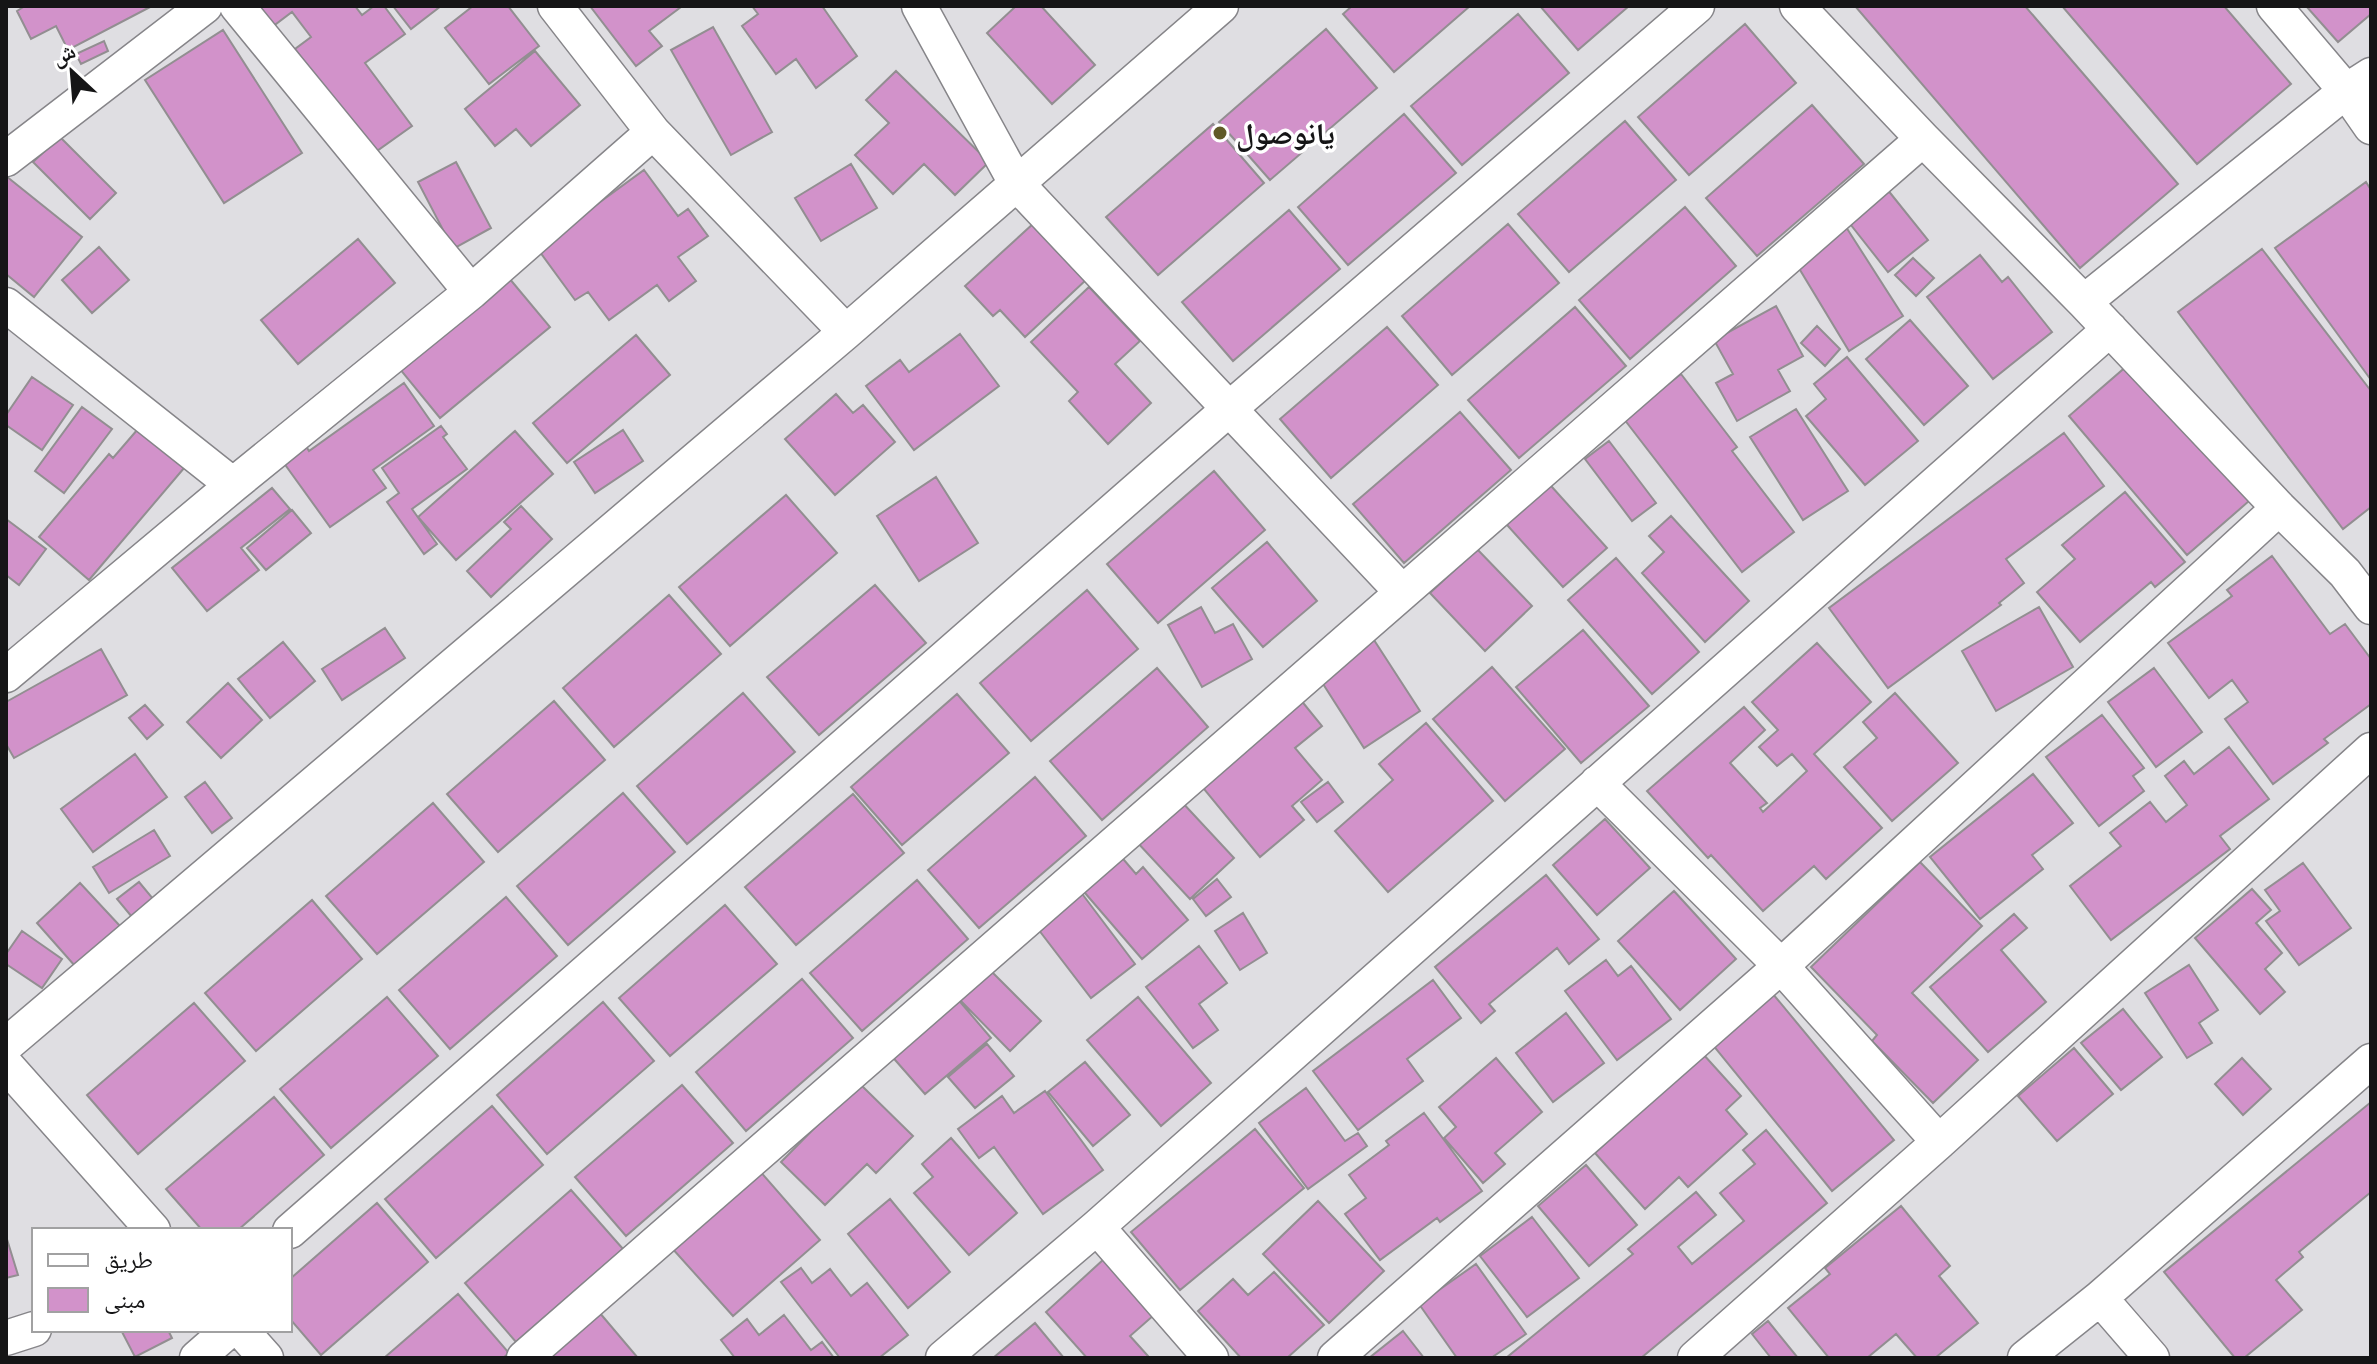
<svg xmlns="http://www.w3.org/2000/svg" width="2377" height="1364" font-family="Figtree,'Noto Naskh Arabic',sans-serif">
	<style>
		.building { fill: #d292ca; stroke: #928e91; stroke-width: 2 }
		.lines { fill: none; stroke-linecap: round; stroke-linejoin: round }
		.minor-casing { stroke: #868589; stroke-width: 37 }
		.minor { stroke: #fff; stroke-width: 34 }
		.poi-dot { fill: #605a27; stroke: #fff; stroke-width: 3 }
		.labels { text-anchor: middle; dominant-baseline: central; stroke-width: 7; stroke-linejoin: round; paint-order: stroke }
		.poi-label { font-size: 30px; font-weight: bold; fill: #151516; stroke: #fff; text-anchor: start }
	</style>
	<rect width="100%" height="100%" fill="#dfdee2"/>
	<path class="building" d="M25,6H152L68,50L56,26L31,39L17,11Z
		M257,6H355L362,15L374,6H384L405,34L365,63L412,126L374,153L295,49L311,37L292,12L272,27Z
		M393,6H441L411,29Z
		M473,6H508L539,46L489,84L445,28Z
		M590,6H681V7L649,31L662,46L636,66Z
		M752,6H822L857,56L816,88L796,59L776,74L742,26L758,14Z
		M1016,6H1041L1095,65L1052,104L987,33Z
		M1352,6H1470L1394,72L1343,14Z
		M1540,6H1629L1578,50Z
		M1855,6H2025L2178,184L2080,268Z
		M2062,6H2224L2291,84L2197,164Z
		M2306,6H2371V14L2338,42Z
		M1518,14L1569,73L1462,165L1411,106Z
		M1745,24L1796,83L1689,175L1638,117Z
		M713,27L772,132L731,155L671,50Z
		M1326,29L1377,88L1270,180L1219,122Z
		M223,30L302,153L224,203L145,80Z
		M104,41L108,51L81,64L76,54Z
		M535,51L580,105L531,146L516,129L495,146L465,109Z
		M896,71L989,162L955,195L924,164L893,194L855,155L889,123L866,100Z
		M1812,105L1864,164L1757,256L1706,198Z
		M1404,114L1456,173L1348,265L1298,207Z
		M1625,121L1676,180L1569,272L1518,214Z
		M1213,124L1264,183L1158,275L1106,217Z
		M60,137L116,193L90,219L33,162Z
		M456,162L491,228L453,249L418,182Z
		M851,164L877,208L821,241L795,198Z
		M644,170L678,216L688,209L708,236L678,257L696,281L669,301L657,285L609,320L588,292L575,300L537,248Z
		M6,176L82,237L34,297L6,274Z
		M2366,182L2371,190V380L2275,248Z
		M1887,189L1928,240L1888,272L1847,220Z
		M1685,207L1736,266L1630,359L1579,300Z
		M1289,210L1340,269L1233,361L1182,302Z
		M1034,223L1087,279L1025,337L1000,310L993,316L965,286Z
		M1508,224L1559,283L1452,375L1402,316Z
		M1846,227L1903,316L1849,351L1794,260Z
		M358,239L395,283L298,364L261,320Z
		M99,247L129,280L92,313L62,280Z
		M2262,249L2371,391V507L2343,529L2178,312Z
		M1980,255L2002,282L2008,277L2052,332L1993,379L1927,297Z
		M1913,258L1934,278L1916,296L1895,275Z
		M509,278L550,327L440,418L399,368Z
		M1089,287L1140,341L1115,364L1151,403L1108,444L1069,401L1078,392L1031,342Z
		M1776,306L1803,356L1778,370L1790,391L1737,421L1716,383L1733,374L1714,340Z
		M1575,307L1626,366L1519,458L1468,400Z
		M1910,320L1968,386L1924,425L1866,359Z
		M1817,326L1840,349L1825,366L1801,343Z
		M1387,327L1438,385L1331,478L1280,419Z
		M960,334L999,386L914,450L866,386L900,360L909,372Z
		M636,335L670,375L567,463L533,423Z
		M1847,357L1918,441L1865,485L1806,416L1826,399L1814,384Z
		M2128,365L2190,431L2249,501L2187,555L2069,416Z
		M1681,374L1737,447L1732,451L1794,532L1742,572L1624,419Z
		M32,377L73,405L42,450L6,425V415Z
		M404,383L434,426L373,470L386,488L330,527L281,459L304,443L309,451Z
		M836,394L853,413L863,405L895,442L835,495L785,439Z
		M82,407L112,429L64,493L35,471Z
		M1796,409L1848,491L1803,520L1750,437Z
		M1460,412L1511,470L1404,563L1353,504Z
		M144,422L190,461L89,580L39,537L109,454L113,458Z
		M441,426L447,434L443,437L467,469L412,509L437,544L424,554L387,502L399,493L382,468Z
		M623,430L643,461L595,493L574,462Z
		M515,431L553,474L456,560L418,517Z
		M2064,433L2104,486L2006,559L2024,583L1999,603L2001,605L1888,688L1829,608Z
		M1609,441L1656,503L1632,521L1585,459Z
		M1214,471L1265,530L1158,623L1107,564Z
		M936,477L978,543L919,581L877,516Z
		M1543,477L1607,548L1563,587L1499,516Z
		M272,488L290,509L241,548L259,570L207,611L172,568Z
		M2125,492L2185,562L2155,587L2151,582L2080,642L2037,592L2075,559L2062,545Z
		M786,495L837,553L730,646L679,587Z
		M521,506L552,539L491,597L467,571L511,529L504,522Z
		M292,510L311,533L266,570L247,548Z
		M1671,516L1749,601L1705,642L1642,573L1664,552L1649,536Z
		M6,519L46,549L19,585L6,575Z
		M1267,542L1317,601L1263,647L1212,588Z
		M1477,549L1532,606L1485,651L1430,593Z
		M2272,556L2330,634L2345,624L2371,659V704L2324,739L2328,743L2273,784L2225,719L2248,702L2232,680L2209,698L2168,643L2232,596L2227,590Z
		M1616,558L1699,652L1652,694L1568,600Z
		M875,585L926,643L819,735L767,677Z
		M1087,590L1138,649L1031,741L980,683Z
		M669,595L721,654L614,747L563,688Z
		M1201,607L1215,633L1233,624L1252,659L1202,687L1168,625Z
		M2039,607L2073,667L1996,711L1962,651Z
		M385,628L405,658L342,700L322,669Z
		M1583,630L1649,706L1581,763L1516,687Z
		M1374,640L1420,711L1364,748L1318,676Z
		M283,642L315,681L270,718L238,679Z
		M1817,643L1871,702L1814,754L1882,828L1826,879L1814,866L1763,911L1711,855L1708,858L1647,791L1744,707L1765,730L1730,763L1767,803L1760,808L1763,812L1807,771L1792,754L1777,766L1759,747L1778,730L1752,702Z
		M101,649L127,695L14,758L6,744V702Z
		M1492,667L1565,749L1505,801L1433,719Z
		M1157,668L1208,727L1102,820L1050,761Z
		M2154,668L2202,732L2156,767L2108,702Z
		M228,683L262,720L221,758L187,722Z
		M743,693L795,752L687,844L637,786Z
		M1895,693L1958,763L1892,821L1844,767L1877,738L1863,722Z
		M957,694L1009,753L902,845L851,787Z
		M1300,699L1322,726L1295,748L1322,780L1292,806L1304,820L1260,857L1199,783Z
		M554,701L605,760L498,852L447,794Z
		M145,705L163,725L147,739L129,718Z
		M2102,715L2144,768L2133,776L2144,791L2099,826L2046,757Z
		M1426,723L1493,801L1388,892L1335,831L1393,780L1379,764Z
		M2229,747L2269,799L2220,836L2230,849L2111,940L2070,886L2121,846L2110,833L2150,802L2166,822L2187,805L2165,776L2184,761L2194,774Z
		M135,754L167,797L93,852L61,809Z
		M2033,774L2073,823L2032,855L2043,869L1980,919L1930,857Z
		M1035,777L1086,836L979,928L928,870Z
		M205,782L232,818L212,833L185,797Z
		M1328,782L1343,802L1317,822L1301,802Z
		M623,793L675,852L568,945L517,886Z
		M853,794L904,853L796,945L745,887Z
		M1180,800L1234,858L1190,899L1136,841Z
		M433,803L484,862L377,954L326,896Z
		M1605,819L1650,868L1597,915L1553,865Z
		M154,830L170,856L109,893L93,867Z
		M1118,853L1136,874L1143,867L1188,920L1142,959L1079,886Z
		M1920,862L1982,926L1912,993L1978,1060L1933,1103L1872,1041L1877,1035L1811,967Z
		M2303,863L2351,928L2299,965L2266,921L2280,911L2265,890Z
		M1546,875L1599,939L1569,964L1557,948L1489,1004L1495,1011L1481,1023L1435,967Z
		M1217,879L1231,897L1206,916L1193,899Z
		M917,880L968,939L862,1031L810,973Z
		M139,882L154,900L132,917L117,899Z
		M80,883L120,926L75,966L37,923Z
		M2252,889L2271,910L2256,923L2282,953L2265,969L2285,992L2260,1014L2195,938Z
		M1080,891L1135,964L1091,998L1035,925Z
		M1674,891L1736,959L1680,1010L1618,941Z
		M506,897L557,956L450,1049L399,990Z
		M312,900L362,959L256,1051L205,993Z
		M725,905L777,964L670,1056L619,998Z
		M1243,913L1267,953L1240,970L1215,931Z
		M2014,914L2027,928L2001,950L2046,1002L1988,1052L1930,987Z
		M22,931L62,959L42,988L6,964V954Z
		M1199,946L1227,983L1199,1004L1218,1030L1193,1048L1146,987Z
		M1606,960L1618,976L1631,966L1671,1019L1617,1060L1565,991Z
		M2189,965L2218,1010L2199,1023L2212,1043L2187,1058L2145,993Z
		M988,968L1041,1021L1010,1051L958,998Z
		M802,979L853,1038L746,1131L696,1072Z
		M1433,980L1461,1018L1407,1059L1423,1081L1358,1130L1313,1071Z
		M1773,994L1894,1140L1832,1191L1712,1044Z
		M387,997L438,1056L331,1148L280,1089Z
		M956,997L991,1038L925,1094L889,1053Z
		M1138,997L1211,1083L1161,1126L1087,1040Z
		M603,1002L654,1061L547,1154L497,1095Z
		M194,1003L245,1061L138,1154L87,1095Z
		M2123,1009L2162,1057L2121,1090L2081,1043Z
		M1566,1013L1604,1063L1553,1102L1516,1053Z
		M987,1044L1014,1076L975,1108L948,1077Z
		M2074,1048L2113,1094L2057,1141L2018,1096Z
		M1703,1054L1741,1096L1726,1110L1747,1134L1688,1187L1679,1177L1645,1209L1595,1153Z
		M1496,1058L1542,1112L1495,1153L1505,1164L1483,1183L1444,1138L1456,1127L1439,1107Z
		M2242,1058L2271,1089L2243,1115L2215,1084Z
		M1085,1062L1130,1115L1093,1146L1048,1092Z
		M859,1083L913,1136L876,1173L867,1164L825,1205L781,1162Z
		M682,1085L733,1143L626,1236L575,1177Z
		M1306,1088L1345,1141L1358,1133L1367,1146L1308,1189L1259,1123Z
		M1045,1091L1103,1170L1043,1214L994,1147L979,1158L958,1129L1002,1096L1014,1113Z
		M274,1097L324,1155L238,1230H202L166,1189Z
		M2371,1102V1192L2299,1252L2303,1257L2276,1280L2302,1310L2244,1358H2235L2164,1272Z
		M492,1106L543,1165L436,1258L385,1199Z
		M1424,1113L1482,1191L1440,1222L1437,1218L1380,1260L1345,1214L1366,1198L1349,1175L1389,1145L1386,1141Z
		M1255,1129L1304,1188L1180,1290L1131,1232Z
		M1766,1130L1827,1203L1641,1358H1506L1633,1254L1628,1249L1696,1192L1716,1215L1678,1247L1692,1264L1744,1221L1720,1193L1755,1164L1743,1150Z
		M951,1138L1017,1213L969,1255L914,1193L933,1177L922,1164Z
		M1586,1165L1637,1225L1589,1266L1538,1206Z
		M759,1170L820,1240L733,1316L671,1247Z
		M571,1190L623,1249L516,1342L465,1283Z
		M890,1199L950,1272L908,1308L848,1234Z
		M1318,1201L1384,1271L1329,1323L1263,1254Z
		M377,1203L428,1262L321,1355L290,1319V1279Z
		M1901,1206L1950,1266L1939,1276L1978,1323L1935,1358H1917L1896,1334L1867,1358H1829L1788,1308L1830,1274L1825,1268Z
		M1532,1217L1579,1278L1527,1317L1480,1256Z
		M6,1236L18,1275L6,1278Z
		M1104,1259L1154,1315L1130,1336L1148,1356L1146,1358H1087L1046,1312Z
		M1476,1264L1526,1334L1491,1358H1457L1419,1304Z
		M801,1268L812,1283L830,1269L851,1296L867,1283L908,1335L879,1358H840L781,1282Z
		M1274,1272L1324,1325L1287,1358H1241L1198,1311L1233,1279L1248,1295Z
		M458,1294L509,1353L503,1358H384Z
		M599,1312L638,1358H552L549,1355Z
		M784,1315L811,1350L822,1342L834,1358H735L721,1340L747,1319L759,1335Z
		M1768,1321L1798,1358H1771L1752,1334Z
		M1035,1323L1064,1358H993Z
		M121,1330H168L172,1338L135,1357Z
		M1403,1331L1424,1358H1369Z"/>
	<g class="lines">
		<defs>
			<path id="minor" d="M237,6L471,292
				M555,6L653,132L846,332
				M919,6L1016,183L1402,592
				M1797,6L1923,139L2084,302L2279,508L2345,573L2371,607
				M2274,6L2346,91L2371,127
				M6,159L205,6
				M2084,302L2346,91L2371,75
				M6,305L233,485
				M6,675L233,485L471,292L653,132
				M1597,783L1781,966L1939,1142
				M6,1045L846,332L1221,6
				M6,1065L153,1230
				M1097,1227L1211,1358
				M290,1231L1229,409L1697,6
				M2100,1298L2152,1358
				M241,1330L266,1358
				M6,1338L34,1329
				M197,1358L229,1330
				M524,1358L1923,139
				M943,1358L1097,1227L2110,329
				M1335,1358L1781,966L2279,508
				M1695,1358L1939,1142L2371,750
				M2025,1358L2100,1298L2371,1061"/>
		</defs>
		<use href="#minor" class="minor-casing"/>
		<use href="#minor" class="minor"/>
	</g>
	<circle class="poi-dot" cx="1220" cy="133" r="8"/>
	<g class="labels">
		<g class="poi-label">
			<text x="1236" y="133">يانوصول</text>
		</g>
	</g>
	<rect width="2377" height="1364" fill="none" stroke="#151516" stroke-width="16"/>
	<rect x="32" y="1228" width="260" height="104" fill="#ffffff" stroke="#a1a1a2" stroke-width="2"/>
	<rect x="48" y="1254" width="40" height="12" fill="#ffffff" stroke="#a1a1a2" stroke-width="2"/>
	<text x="104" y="1268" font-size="24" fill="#151516">طريق</text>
	<rect x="48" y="1288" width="40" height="24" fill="#d292ca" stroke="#a1a1a2" stroke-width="2"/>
	<text x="104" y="1308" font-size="24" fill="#151516">مبنى</text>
	<g transform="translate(72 72) rotate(334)" stroke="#ffffff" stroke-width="6" paint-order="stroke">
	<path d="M0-6L14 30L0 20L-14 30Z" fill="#151516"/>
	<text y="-12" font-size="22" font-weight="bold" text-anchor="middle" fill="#151516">ش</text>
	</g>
</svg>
